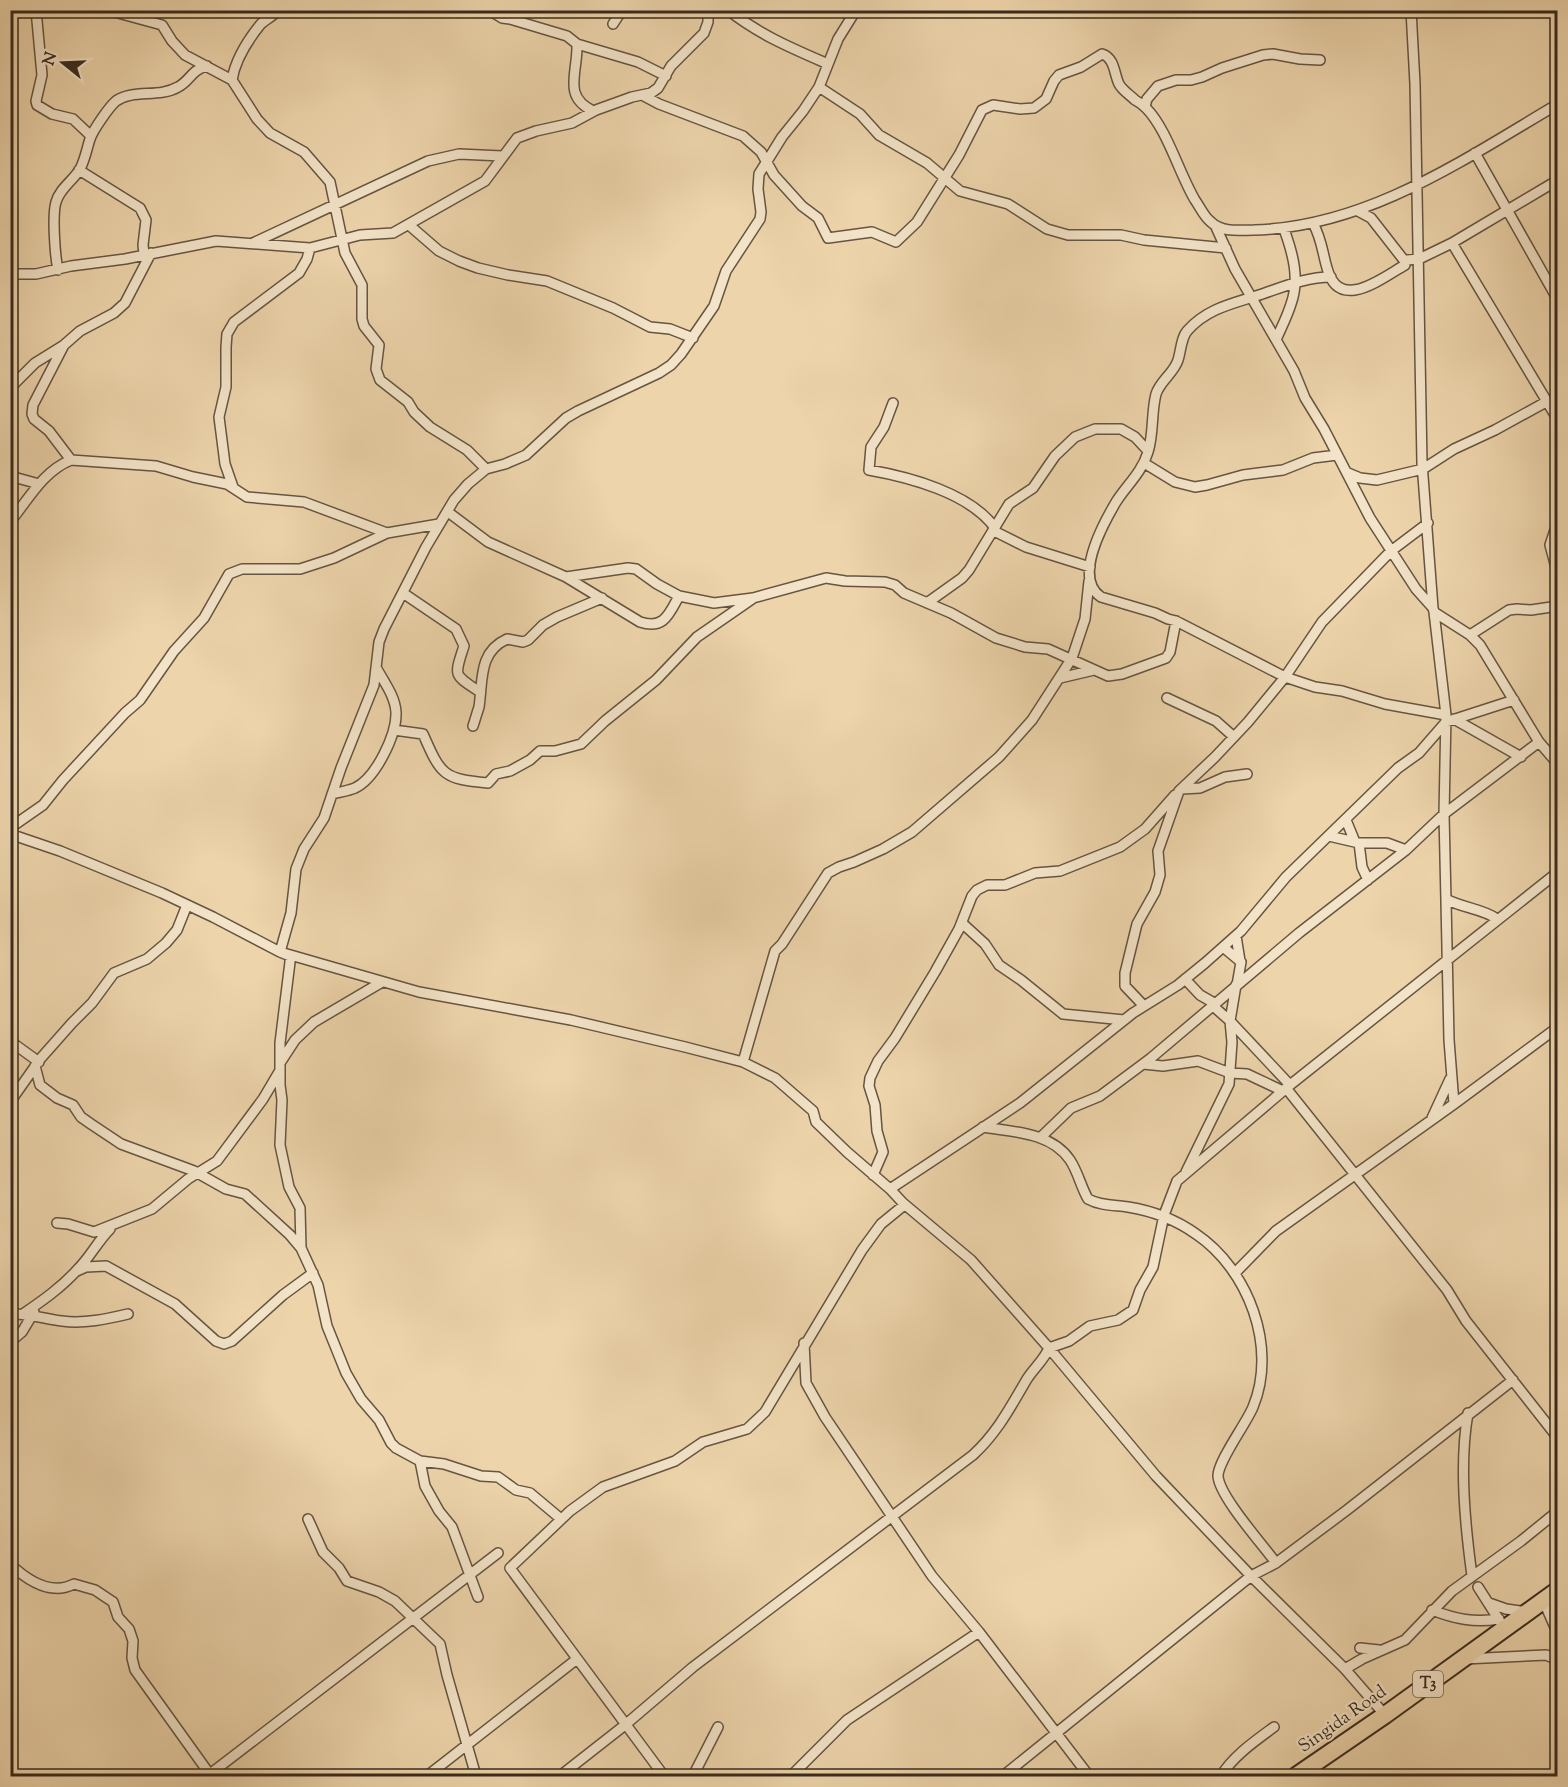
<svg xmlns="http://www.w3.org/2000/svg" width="1568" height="1787" font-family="'Sorts Mill Goudy',serif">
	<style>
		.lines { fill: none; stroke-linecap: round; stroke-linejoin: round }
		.street-casing { stroke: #655541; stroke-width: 12 }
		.highway-casing { stroke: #382b1e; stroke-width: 20 }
		.street { stroke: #f3e3c8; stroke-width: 9 }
		.highway { stroke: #edd4ab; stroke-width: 16 }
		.labels { text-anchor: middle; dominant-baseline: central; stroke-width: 4.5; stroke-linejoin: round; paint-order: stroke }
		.shield { fill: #f3e3c8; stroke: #706251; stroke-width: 1.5 }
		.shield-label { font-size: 16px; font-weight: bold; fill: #382b1e }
		.street-label { font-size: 18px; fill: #382b1e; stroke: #f3e3c8 }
	</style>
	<rect width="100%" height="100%" fill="#edd4ab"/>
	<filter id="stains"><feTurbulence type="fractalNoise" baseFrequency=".00333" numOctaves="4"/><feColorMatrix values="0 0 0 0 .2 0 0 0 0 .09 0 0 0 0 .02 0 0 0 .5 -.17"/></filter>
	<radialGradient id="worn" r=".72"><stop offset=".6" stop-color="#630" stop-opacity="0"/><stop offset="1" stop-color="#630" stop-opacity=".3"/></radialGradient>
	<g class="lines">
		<defs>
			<path id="street" d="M36,10L42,75L36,101L37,105L52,114L73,119L91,136
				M107,10L162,25L172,41L185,55L232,80L257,119L270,133L304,152L330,182L345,253L362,285V319L364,326L379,345L376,369L380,380L408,402L414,412L430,427L467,450L486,469
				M489,10L502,18L510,19L567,36L577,44L638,62L666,76
				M728,10C760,35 791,48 828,64
				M1411,10L1415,84L1422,463L1433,608L1434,612L1470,635L1480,645L1539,742L1558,764
				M613,24L622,10
				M577,44C578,73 562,96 593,111
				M232,80C235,61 248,40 260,25C265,19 273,17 278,10
				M819,87L860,114L879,135L927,163L960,191L1008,204L1047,229L1068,235H1121L1144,240L1226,248
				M644,96L659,104L743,136L761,152L774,175L802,206L818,218L828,238L872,232L896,242L917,222L959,155L982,110L993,105L1020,109L1034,108L1046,99L1054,81L1059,75L1081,67L1102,54C1115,58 1114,74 1119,84C1122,90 1130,95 1135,100C1139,102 1143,105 1146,108C1167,129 1179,173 1195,200C1200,207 1204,217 1211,222C1222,233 1240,230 1254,230C1367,227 1463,160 1558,104
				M1145,107L1147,99L1158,86L1176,80H1191L1202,77L1222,68L1263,55L1273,54L1300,59L1320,60
				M1475,153L1558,300
				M79,170L140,208L146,220L143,245L144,254
				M1358,211L1371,218L1403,259L1407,260L1419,259L1452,243L1558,180
				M1313,223C1322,240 1322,251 1327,268C1339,313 1382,278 1405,265
				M409,225L439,251L459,261L478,268L508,275L547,281L613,308L650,327L670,329L693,338
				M1215,225L1235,269L1294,371L1305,398L1324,429L1370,518L1416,589L1433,608
				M253,243L428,161L459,154L502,156
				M1452,243L1558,420
				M58,270C55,256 52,215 56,202C60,188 73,181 80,169C85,160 87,148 90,139C93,130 109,107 116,101C133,89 159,98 178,87C190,81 191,70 207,66
				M10,274H36L71,266L125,259L216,241L310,248L360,235L393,233L485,181L517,138L536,131L572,123L596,110L632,97L651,93L658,88L671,66L704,33L708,22V10
				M1331,277C1304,277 1281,288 1256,296C1231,304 1207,309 1188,330C1181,337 1181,351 1178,360C1174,373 1160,381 1156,394C1151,413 1154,433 1148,452C1142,472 1127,485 1116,502C1103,524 1073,578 1101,597L1155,613L1168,619L1176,621L1285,677L1315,687L1342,691L1385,704L1446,715
				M1276,340C1281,328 1287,317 1291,304C1300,279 1293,254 1284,229
				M10,388L35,363L64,345
				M893,403L884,427L871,447L869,470C909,477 970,493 995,528
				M71,460L49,431L34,419L32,414L33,405L64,345L80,331L114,313L125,303L151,253
				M1144,463L1175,482L1195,487L1207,485L1243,475L1283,470L1313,458L1337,455
				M1348,473L1360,478L1377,480L1423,469L1454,449L1495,430L1546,402
				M10,476L39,484
				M233,487L225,464L219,417L226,387V347L227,334L234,322L299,273L307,259L310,248
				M448,512L488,542L566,577L640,622C664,630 669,614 679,596
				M1558,521L1550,545L1558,575
				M10,522C28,500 43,471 71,460L156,466L193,477L227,484L247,497L304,502L387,533L439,524
				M994,531L1026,547L1090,567
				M566,577L628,568L636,569L657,584L679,596L714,603L753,598L826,578L845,581L885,582L895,585L904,593L951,613L996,638L1025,647L1048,649L1108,676L1122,674L1166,658L1170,652L1176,621
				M403,593L456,629L464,646C454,677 453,674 480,692
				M927,603L962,578L969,570L1009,504L1033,488L1055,456L1075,437L1095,429H1121L1135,437L1148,451
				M1434,612L1446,715L1444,814L1446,901L1449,1040L1454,1104
				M1470,635L1509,610L1517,609L1531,610L1558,606
				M1060,678L1094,670
				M1167,698L1216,721L1234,737
				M1454,719L1521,757
				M473,726C475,720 477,713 479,707C483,681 478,652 507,639L523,642L528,640L543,625L557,617L602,598
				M394,730L423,734C441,775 443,779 488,783L496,774L510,771L530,760L540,751H555L581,744L605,721L656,680L697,637L752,599
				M1182,789L1200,788L1225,777L1247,774
				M332,794C339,792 348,791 355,788C376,778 397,734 396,712C395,696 384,682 377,669
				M1346,820L1355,842
				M10,828L43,805L63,780L125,713L140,700L174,651L204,618L229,574L242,569H300L334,558L387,533
				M10,834L60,851L162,893L213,917L280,952L419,992L571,1020L685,1047L743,1062L775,1078L813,1111L816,1122L847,1152L890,1189L903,1203L971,1260L1049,1348L1156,1476L1251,1576L1345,1669L1385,1715
				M1329,836L1359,843H1387L1406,850
				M1359,843L1362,867L1368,880
				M1446,899C1462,908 1484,909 1497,919
				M962,923L985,944L999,965L1021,980L1063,1014L1124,1020
				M1236,936L1240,961
				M1223,947L1241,962L1237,985
				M1185,979L1200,995L1214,1003
				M1212,1005L1230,1021L1290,1085
				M1144,1006L1125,986V973L1137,924L1155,892L1160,875L1158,851L1179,791L1215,757L1248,722L1285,677L1322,622L1391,551L1428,523
				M10,1041L39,1062
				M743,1062L775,951L782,944L828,873L839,867L854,862L883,849L912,832L999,757L1032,720L1072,658L1085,619L1089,581
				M280,1063L295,1040L314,1022L382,982
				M1143,1064L1163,1066L1198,1061L1230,1073L1247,1074L1283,1091
				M35,1066L40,1085L57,1098L73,1105L81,1117L91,1124L121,1144L194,1171L226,1189L245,1194L290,1235L301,1248
				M1286,1088L1447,1290L1466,1321L1558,1438
				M10,1102L41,1058L72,1023L92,1003L114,973L147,959L166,943L177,930L187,905
				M1432,1118L1450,1079
				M983,1127C1013,1132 1051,1132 1070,1160C1078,1172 1081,1187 1088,1199C1101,1206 1115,1205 1128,1207C1153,1211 1175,1219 1196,1234C1248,1269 1278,1347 1253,1407C1246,1424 1218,1461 1218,1476C1219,1496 1263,1545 1276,1563
				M1040,1138L1071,1108L1100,1096L1151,1058L1299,933L1406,850L1444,814L1539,742
				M1186,1172L1229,1084L1232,1042L1230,1021L1236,985
				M873,1175L883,1152L877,1131L875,1105L869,1086L870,1078L878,1061L895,1038L935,972L959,929L972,896L977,890L987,885H1005L1035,873L1060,871L1120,847L1145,829L1175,795
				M890,1189L1020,1103L1133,1013L1178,985L1205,963L1241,931L1286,877L1398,768L1419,753L1446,722L1514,700
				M57,1223L68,1224L94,1232L152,1209L188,1179L217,1161L263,1099L279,1072
				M77,1271L86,1267L106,1266L175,1304L216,1341L224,1344L232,1341L283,1295L313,1273
				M1235,1273L1276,1231L1454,1104L1558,1027
				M10,1314C28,1313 45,1319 62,1321C84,1324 107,1319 128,1314
				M23,1314C42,1301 62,1287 78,1269C90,1257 98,1241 110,1229
				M10,1342L22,1332L34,1312
				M804,1343L806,1383L825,1417L932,1576L979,1632L1089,1776
				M1468,1413C1459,1464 1465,1524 1472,1576
				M420,1461L425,1486L439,1511L452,1527L478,1597
				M308,1519L323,1552L339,1568L347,1581L379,1592L395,1601L440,1644L447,1675L476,1776
				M561,1519L530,1493L516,1490L498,1477L481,1476L444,1464L420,1461L396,1448L391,1443L379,1420L361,1399L346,1373L327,1326L318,1285L301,1248L300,1208L289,1187L280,1145L282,1100L280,1085V1043L290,962V956L280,952L291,913L296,869L304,849L324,818L341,768L374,685L379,642L384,629L426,547L454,500L468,484L486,469L505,464L526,455L566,418L578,411L659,373L671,365L681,354L714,306L726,271L760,219L761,212L758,189L759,174L782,137L803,111L819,87L838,39L856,10
				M10,1564C28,1581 51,1596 74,1584L95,1590L113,1602L118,1617L129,1629L133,1641L132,1658L135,1670L211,1776
				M1478,1587L1501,1623
				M1543,1600L1558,1634
				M1489,1603L1506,1609L1527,1612
				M1432,1610C1455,1619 1474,1623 1499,1619
				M1360,1648L1379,1650
				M1465,1659L1546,1655L1558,1660
				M1345,1669L1362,1659L1405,1640L1452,1591L1521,1541L1558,1511
				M210,1774L498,1553
				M427,1776L577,1659
				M560,1776L625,1725L693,1667L973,1455C998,1432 1011,1406 1027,1379C1034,1368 1044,1360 1049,1348L1069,1341L1090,1326L1118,1320L1133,1310L1140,1290L1153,1267L1164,1215L1177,1181L1290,1085L1558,872
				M664,1776L510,1568L570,1511L603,1487L675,1461L703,1442L747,1429L765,1412L862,1250L881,1224L903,1206V1203
				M693,1776L718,1727
				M791,1776L847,1720L979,1632
				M1003,1776L1251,1576L1276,1563L1347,1510L1513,1380
				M1221,1776C1233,1756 1255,1741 1274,1727"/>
			<path id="highway" d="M1296,1776L1385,1715L1558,1590"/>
		</defs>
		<use href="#street" class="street-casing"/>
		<use href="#highway" class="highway-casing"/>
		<use href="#street" class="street"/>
		<use href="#highway" class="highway"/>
	</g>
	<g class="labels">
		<rect class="shield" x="1413" y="1671" width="30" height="26" rx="4.5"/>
		<g class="shield-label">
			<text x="1428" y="1684">T3</text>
		</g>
		<g class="street-label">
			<text transform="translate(1343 1720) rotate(-35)">Singida Road</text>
		</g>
	</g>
	<rect width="1568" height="1787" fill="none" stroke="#edd4ab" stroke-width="36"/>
	<rect x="12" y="12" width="1544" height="1763" fill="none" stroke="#382b1e" stroke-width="3"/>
	<rect x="18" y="18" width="1532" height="1751" fill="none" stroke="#382b1e" stroke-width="1.5"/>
	<g transform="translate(63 63) rotate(288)" stroke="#f3e3c8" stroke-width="4.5" paint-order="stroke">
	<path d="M0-4.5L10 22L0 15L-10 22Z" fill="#382b1e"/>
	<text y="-9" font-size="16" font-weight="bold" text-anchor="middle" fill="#382b1e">N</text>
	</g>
	<rect width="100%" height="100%" filter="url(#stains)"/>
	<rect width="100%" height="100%" fill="url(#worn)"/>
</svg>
